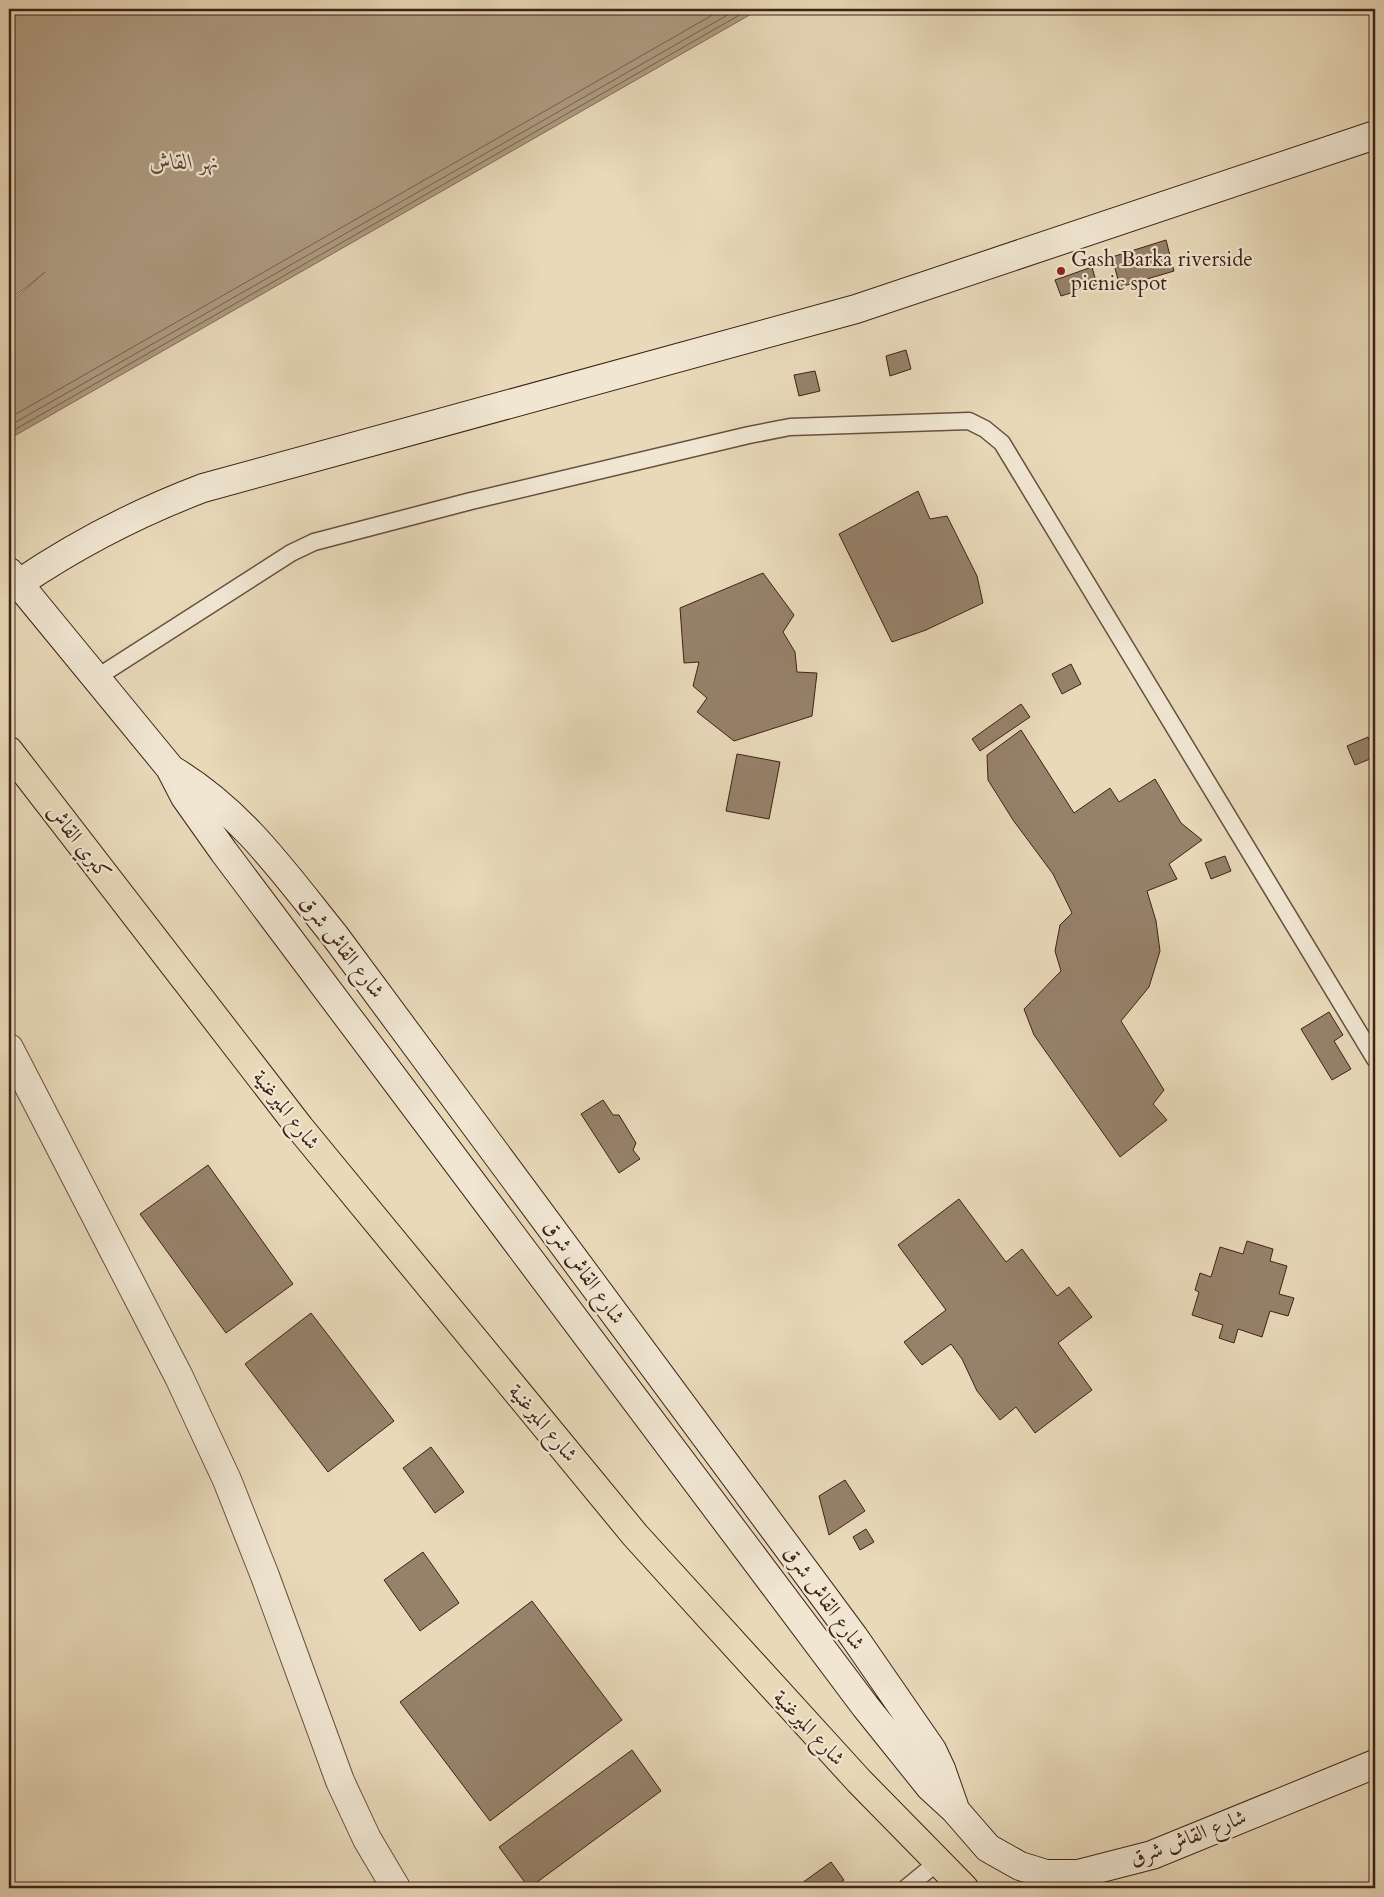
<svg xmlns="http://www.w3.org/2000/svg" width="1384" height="1897" font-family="Cardo,Amiri,serif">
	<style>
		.water { fill: #ae9b81; stroke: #816b56 }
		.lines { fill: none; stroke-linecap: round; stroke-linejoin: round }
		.shore { stroke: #765e4b; stroke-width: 1 }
		.building { fill: #96816a; stroke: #3e2215 }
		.service-casing { stroke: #68503e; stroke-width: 19 }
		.tertiary-casing { stroke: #68503e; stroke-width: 30 }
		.secondary-casing { stroke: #3e2215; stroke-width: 30 }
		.primary-casing { stroke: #3e2215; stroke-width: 30 }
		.service { stroke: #f0e6d2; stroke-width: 16 }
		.tertiary { stroke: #f0e6d2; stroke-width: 28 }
		.secondary { stroke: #f0e6d2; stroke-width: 28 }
		.primary { stroke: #e8d9b9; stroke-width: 28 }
		.poi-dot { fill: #8f2418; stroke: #f0e6d2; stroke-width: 2 }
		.labels { text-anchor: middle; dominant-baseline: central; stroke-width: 4.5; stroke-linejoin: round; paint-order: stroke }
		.poi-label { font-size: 21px; fill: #3e2215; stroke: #f0e6d2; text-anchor: start }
		.street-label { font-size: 21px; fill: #3e2215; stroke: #f0e6d2 }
		.water-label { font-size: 22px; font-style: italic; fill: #604635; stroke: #f0e6d2 }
	</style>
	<rect width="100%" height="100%" fill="#e8d9b9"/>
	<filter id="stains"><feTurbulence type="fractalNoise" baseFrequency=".004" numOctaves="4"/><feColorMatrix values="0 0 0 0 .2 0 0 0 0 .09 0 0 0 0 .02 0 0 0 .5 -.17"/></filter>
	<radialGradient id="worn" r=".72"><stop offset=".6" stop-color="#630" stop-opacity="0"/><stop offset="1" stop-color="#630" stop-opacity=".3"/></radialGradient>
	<path class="water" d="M9,9H760L9,439V304L45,272L9,301Z"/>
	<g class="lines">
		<path class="shore" d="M9,418L723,9
			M9,426L738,9
			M9,433L750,9"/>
	</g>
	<path class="building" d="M1166,240L1174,271L1120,287L1112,257Z
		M1092,267L1097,285L1061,296L1055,280Z
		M906,350L911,369L890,376L886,356Z
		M815,371L820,391L799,396L794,375Z
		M918,491L930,519L947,516L977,576L983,603L926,630L892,642L839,534Z
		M763,573L794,615L783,632L795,652L797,672L817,673L812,716L734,741L697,712L707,698L693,686L699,662L684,663L680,608Z
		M1071,664L1081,684L1062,694L1052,674Z
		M1021,704L1030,717L980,751L972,739Z
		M1021,730L1074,813L1110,788L1119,802L1155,779L1181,823L1202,840L1169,864L1177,879L1147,891L1156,921L1160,951L1149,987L1121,1021L1164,1090L1153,1104L1167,1120L1120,1157L1034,1035L1024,1009L1061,971L1055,951L1060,925L1072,913L1053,874L1013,820L988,780L987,755Z
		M1368,737L1375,757L1355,765L1347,746Z
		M737,754L780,762L769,819L726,811Z
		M1225,856L1231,871L1211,879L1205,863Z
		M1329,1012L1343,1035L1334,1041L1351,1069L1332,1080L1301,1029Z
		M603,1100L613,1115H619L636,1143L633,1150L640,1159L619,1173L581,1114Z
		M1375,1147V1162L1369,1150Z
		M208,1165L293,1284L226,1333L140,1214Z
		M959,1199L1006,1262L1022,1249L1057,1296L1069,1287L1092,1317L1058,1343L1092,1390L1035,1433L1016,1407L1000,1420L977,1391L962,1359L951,1344L922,1365L904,1342L946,1310L898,1245Z
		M1247,1241L1273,1249L1270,1261L1287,1266L1279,1294L1294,1298L1288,1316L1270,1311L1262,1337L1238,1329L1234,1343L1219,1338L1223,1325L1192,1315L1199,1292L1195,1290L1200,1273L1211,1277L1220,1247L1243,1254Z
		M311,1313L394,1421L328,1472L245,1364Z
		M431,1447L464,1492L435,1513L403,1468Z
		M845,1480L865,1511L829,1535L819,1496Z
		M866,1529L874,1542L860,1550L853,1537Z
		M423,1552L459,1603L420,1631L384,1580Z
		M532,1601L622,1720L490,1821L400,1702Z
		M632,1750L661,1791L529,1888L499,1847Z
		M831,1862L844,1880L833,1888H795Z"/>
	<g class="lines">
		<defs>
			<path id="service" d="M96,678L291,553L314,542L471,501L749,435L790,427L969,421L985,429L1002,443L1375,1059
				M906,1888L939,1861"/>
			<path id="tertiary" d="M9,1048L179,1377L227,1480L265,1576L340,1781L367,1839L396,1888"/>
			<path id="secondary" d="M9,572L170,768L185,797L224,852L865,1706L930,1787L955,1810L988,1848L1020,1866L1046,1874H1078L1152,1855L1375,1764
				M18,584C77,544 137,513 203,488L856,309L1375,135
				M174,771C243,813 285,874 335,936L854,1637L932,1750L941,1769L954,1806"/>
			<path id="primary" d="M9,751L300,1128L635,1535L859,1781L964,1888"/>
		</defs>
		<use href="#service" class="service-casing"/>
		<use href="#tertiary" class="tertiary-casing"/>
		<use href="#secondary" class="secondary-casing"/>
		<use href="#primary" class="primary-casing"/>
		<use href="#service" class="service"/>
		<use href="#tertiary" class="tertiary"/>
		<use href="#secondary" class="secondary"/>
		<use href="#primary" class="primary"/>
	</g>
	<circle class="poi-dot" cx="1061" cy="271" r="5"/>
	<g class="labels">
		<g class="poi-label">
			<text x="1071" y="259">Gash Barka riverside<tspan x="1071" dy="24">picnic spot</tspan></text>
		</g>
		<g class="street-label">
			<text transform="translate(79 842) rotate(52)">كبري القاش</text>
			<text transform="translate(342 947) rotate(52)">شارع القاش شرق</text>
			<text transform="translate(286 1110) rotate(52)">شارع الميرغنية</text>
			<text transform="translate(584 1272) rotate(54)">شارع القاش شرق</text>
			<text transform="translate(543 1423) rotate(50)">شارع الميرغنية</text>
			<text transform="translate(824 1598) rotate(54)">شارع القاش شرق</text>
			<text transform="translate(809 1728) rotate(47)">شارع الميرغنية</text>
			<text transform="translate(1188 1838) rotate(-21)">شارع القاش شرق</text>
		</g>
		<g class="water-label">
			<text x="184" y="162">نهر القاش</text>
		</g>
	</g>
	<rect width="1384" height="1897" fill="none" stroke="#e8d9b9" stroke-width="30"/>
	<rect x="10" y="10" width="1364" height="1877" fill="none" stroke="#3e2215" stroke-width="2.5"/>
	<rect x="15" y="15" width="1354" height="1867" fill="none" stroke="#3e2215"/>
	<rect width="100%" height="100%" filter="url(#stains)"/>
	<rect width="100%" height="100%" fill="url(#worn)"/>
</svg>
